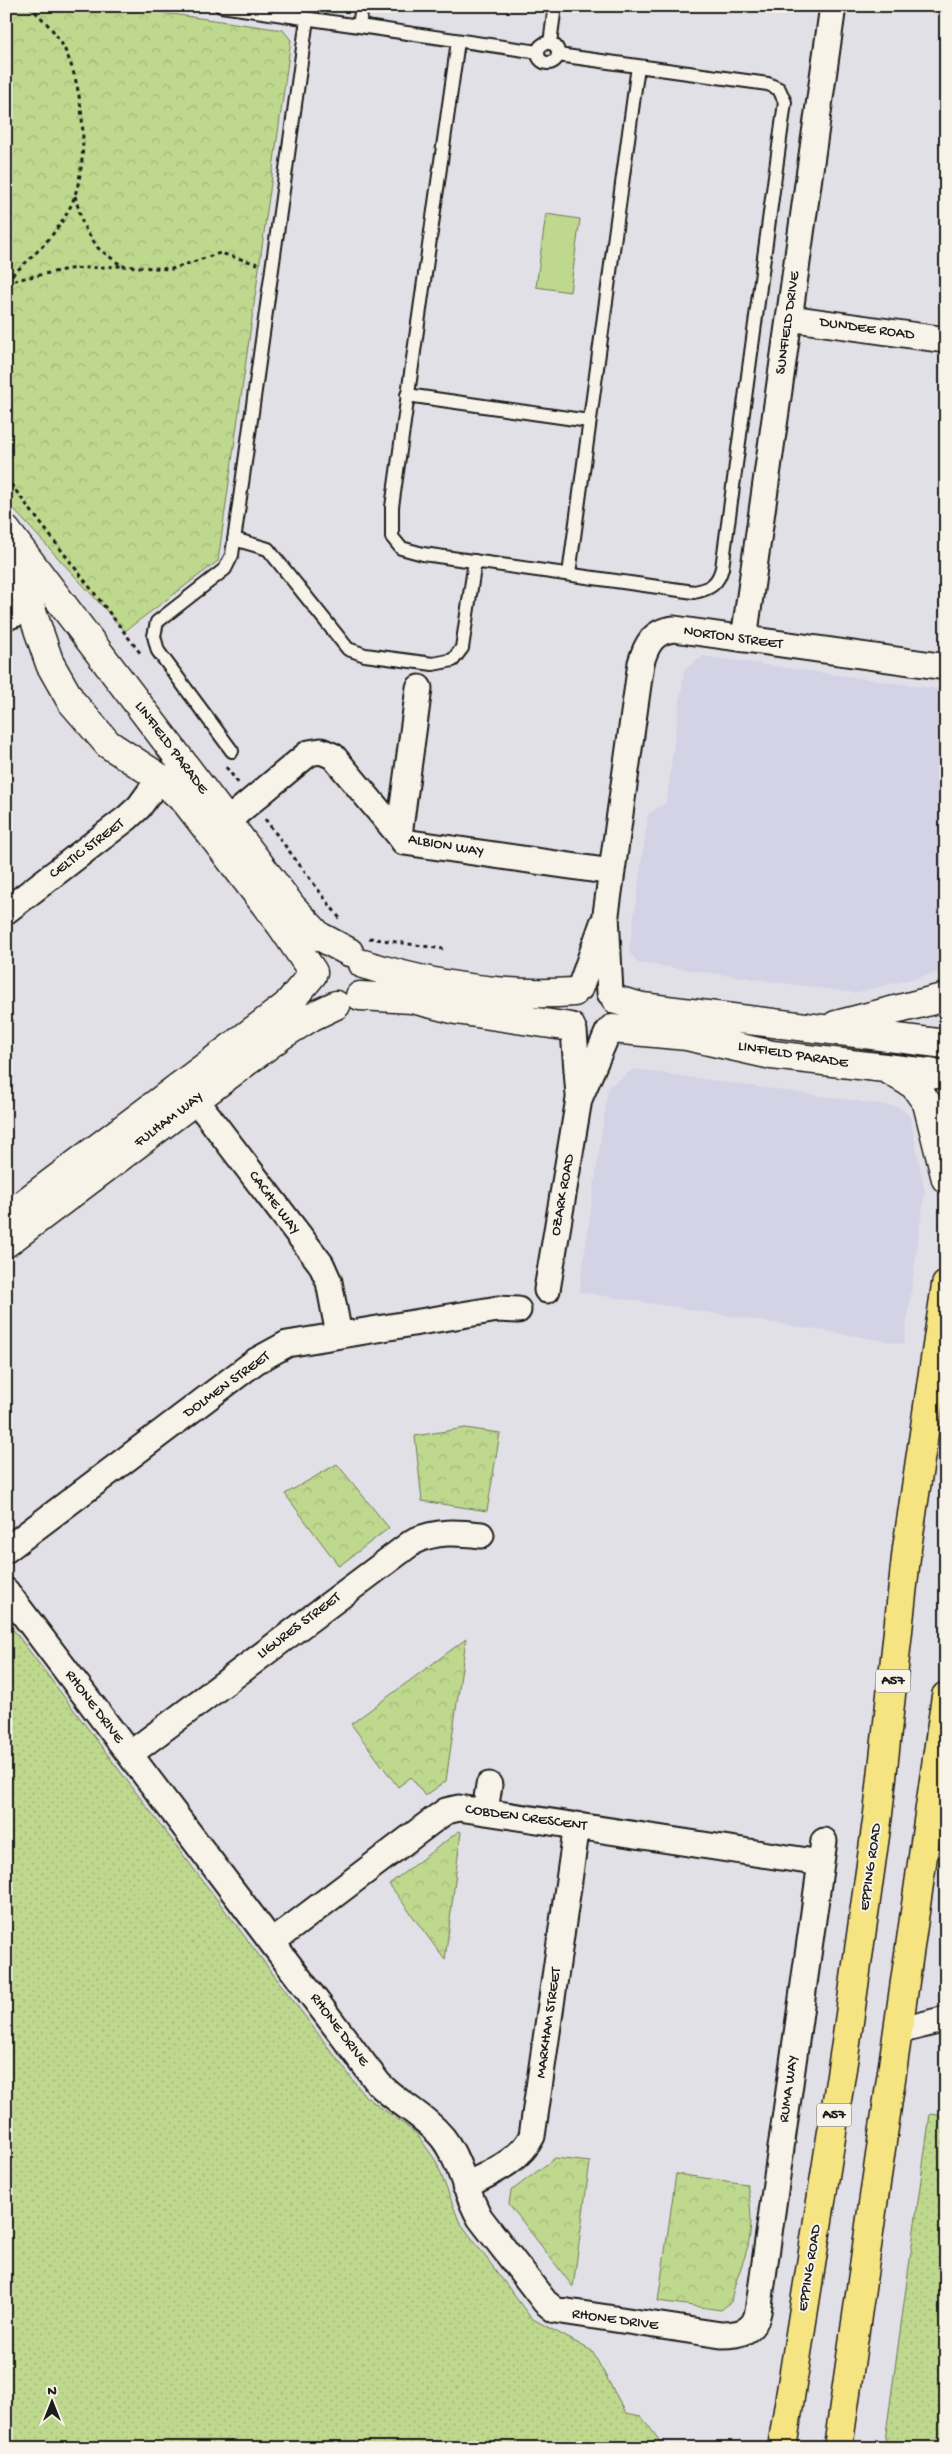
<svg xmlns="http://www.w3.org/2000/svg" width="952" height="2454" font-family="'Gochi Hand',sans-serif">
	<style>
		.built { fill: #d4d3e6 }
		.grass { fill: url(#grass-dots); stroke: #6d7a55 }
		.park { fill: url(#park-crowns); stroke: #6d7a55 }
		.pitch { fill: #bed88e; stroke: #6d7a55 }
		.lines { fill: none; stroke-linecap: round; stroke-linejoin: round }
		.service-casing { stroke: #1c1c1c; stroke-width: 16 }
		.minor-casing { stroke: #1c1c1c; stroke-width: 29 }
		.tertiary-casing { stroke: #1c1c1c; stroke-width: 31 }
		.primary-casing { stroke: #1c1c1c; stroke-width: 31 }
		.path { stroke: #1c1c1c; stroke-width: 3; stroke-dasharray: 4 4; stroke-linecap: butt }
		.service { stroke: #f7f3e8; stroke-width: 12 }
		.minor { stroke: #f7f3e8; stroke-width: 25 }
		.tertiary { stroke: #f7f3e8; stroke-width: 28 }
		.primary { stroke: #f6e381; stroke-width: 28 }
		.labels { text-anchor: middle; dominant-baseline: central; stroke-width: 4; stroke-linejoin: round; paint-order: stroke }
		.shield { fill: #f7f3e8; stroke: #5e5c59; stroke-width: 1 }
		.shield-label { font-size: 14px; font-weight: bold; fill: #1c1c1c }
		.street-label { font-size: 15px; fill: #1c1c1c; stroke: #f7f3e8 }
	</style>
	<defs>
		<pattern id="grass-dots" width="8" height="8" patternUnits="userSpaceOnUse" patternTransform="scale(1.25)"><rect width="8" height="8" fill="#bed88e"/><path d="M2 2h.1M6 6h.1" fill="none" stroke="#a3b97a" stroke-width="1.8" stroke-linecap="round"/></pattern>
		<pattern id="park-crowns" width="20" height="18" patternUnits="userSpaceOnUse" patternTransform="scale(1.25)"><rect width="20" height="18" fill="#bed88e"/><path d="M2 6a3 3 0 1 1 6 0M12 15a3 3 0 1 1 6 0" fill="none" stroke="#a3b97a"/></pattern>
	</defs>
	<rect width="100%" height="100%" fill="#e2e0e7"/>
	<filter id="ink" filterUnits="userSpaceOnUse"><feTurbulence type="fractalNoise" baseFrequency=".02" numOctaves="2"/><feDisplacementMap in="SourceGraphic" scale="10" xChannelSelector="R" yChannelSelector="G"/><feConvolveMatrix kernelMatrix="1 2 1 2 8 2 1 2 1" color-interpolation-filters="sRGB"/></filter>
	<g filter="url(#ink)">
		<path class="built" d="M703,656L946,690L945,971L854,993L638,963L629,952L648,814L666,802L684,670Z
			M633,1069L899,1107L910,1116L925,1191L904,1344L579,1292L608,1087Z"/>
		<path class="grass" d="M6,1620L365,2096L416,2133L436,2161L459,2221L531,2318L592,2351L626,2413L641,2416L665,2448H6Z
			M930,2114L946,2116V2448H884Z"/>
		<path class="park" d="M6,6H116L283,30L291,40L218,561L125,631L6,501Z
			M465,1428L500,1433L487,1511L422,1501L415,1436Z
			M337,1464L389,1528L339,1566L285,1494Z
			M466,1639L446,1781L425,1796L411,1777L398,1787L351,1724Z
			M459,1831L461,1832L445,1960L389,1884Z
			M555,2158L590,2162L573,2287L509,2204L511,2191Z
			M676,2174L747,2184C751,2205 753,2225 748,2246C743,2265 734,2282 731,2302L721,2310L658,2301Z"/>
		<path class="pitch" d="M546,214L580,219L570,292L536,287Z"/>
		<g class="lines">
			<defs>
				<path id="service" d="M221,6L538,52
					M359,26L362,6
					M458,41L392,507V537L401,548L423,554L694,592C710,589 718,584 722,568L785,102L779,89L768,84L558,55
					M538 53a10 10 0 1 1 20 0a10 10 0 1 1-20 0Z
					M550,43L555,6
					M407,395L589,421
					M234,539L268,549L348,649L365,655L433,664L453,660L462,648L475,561
					M569,574L638,66
					M232,751L158,651L154,636L157,622L225,569L232,555L307,19"/>
				<path id="minor" d="M789,318L946,340
					M6,617L32,608
					M744,639L833,6
					M419,688L399,835L404,842L612,872
					M226,822L309,753L321,751L333,756L399,835
					M6,911L127,818L139,807L160,778
					M580,988L603,923
					M610,993L606,914L641,663C646,645 653,631 674,629L946,667
					M574,1031L579,1096
					M183,1083L321,1264L329,1282L339,1335
					M547,1290L579,1099L608,1032
					M6,1550L256,1361L287,1344L498,1309L518,1310
					M6,1591L379,2084C399,2104 425,2116 443,2138C461,2162 465,2192 480,2218L545,2302L555,2310L721,2335C739,2335 754,2332 758,2312L824,1841
					M130,1754L414,1541C437,1531 456,1532 481,1535
					M485,1811L489,1785
					M272,1942L432,1821L446,1811L459,1808L821,1863
					M898,2031L946,2019
					M465,2186C490,2173 519,2162 532,2136L577,1825"/>
				<path id="tertiary" d="M6,530L292,907L319,936L349,952
					M6,564L27,597L50,664L71,701L108,744L160,778L186,802L281,925L313,972
					M363,964C431,985 504,997 574,992
					M360,996L412,999L456,1010L571,1027
					M616,1000L642,1007L946,1044
					M836,1025L946,997
					M612,1029L687,1036L772,1055L946,1075
					M887,1069L914,1085L927,1103L946,1179
					M6,1217L286,1006L312,975
					M6,1243L282,1035L311,1017L336,1005"/>
				<path id="primary" d="M782,2448L846,2043L878,1814L907,1548L946,1285
					M838,2448L946,1696"/>
			</defs>
			<use href="#service" class="service-casing"/>
			<use href="#minor" class="minor-casing"/>
			<use href="#tertiary" class="tertiary-casing"/>
			<use href="#primary" class="primary-casing"/>
			<path class="path" d="M75,196L83,225L90,236L98,248L122,266L172,269L220,253L258,264
				M6,280C32,258 64,229 75,195C89,152 84,87 63,46C55,31 42,18 29,6
				M6,282L68,269L122,266
				M6,478L141,654
				M226,767L239,784
				M265,819L341,920
				M369,938L443,949"/>
			<use href="#service" class="service"/>
			<use href="#minor" class="minor"/>
			<use href="#tertiary" class="tertiary"/>
			<use href="#primary" class="primary"/>
		</g>
	</g>
	<g class="labels">
		<g class="shield">
			<rect x="875.5" y="1669.5" width="35" height="23" rx="4"/>
			<rect x="816.5" y="2103.5" width="35" height="23" rx="4"/>
		</g>
		<g class="shield-label">
			<text x="893" y="1681">A57</text>
			<text x="834" y="2115">A57</text>
		</g>
		<g class="street-label">
			<text transform="translate(788 323) rotate(-82)">SUNFIELD DRIVE</text>
			<text transform="translate(867 329) rotate(8)">DUNDEE ROAD</text>
			<text transform="translate(733 638) rotate(8)">NORTON STREET</text>
			<text transform="translate(171 748) rotate(53)">LINFIELD PARADE</text>
			<text transform="translate(446 846) rotate(10)">ALBION WAY</text>
			<text transform="translate(87 849) rotate(-37)">CELTIC STREET</text>
			<text transform="translate(793 1055) rotate(9)">LINFIELD PARADE</text>
			<text transform="translate(169 1120) rotate(-37)">FULHAM WAY</text>
			<text transform="translate(563 1195) rotate(-80)">OZARK ROAD</text>
			<text transform="translate(274 1203) rotate(53)">CACHE WAY</text>
			<text transform="translate(227 1385) rotate(-36)">DOLMEN STREET</text>
			<text transform="translate(299 1626) rotate(-37)">LIGURES STREET</text>
			<text transform="translate(94 1707) rotate(53)">RHONE DRIVE</text>
			<text transform="translate(526 1818) rotate(8)">COBDEN CRESCENT</text>
			<text transform="translate(871 1867) rotate(-82)">EPPING ROAD</text>
			<text transform="translate(549 2023) rotate(-82)">MARKHAM STREET</text>
			<text transform="translate(339 2030) rotate(53)">RHONE DRIVE</text>
			<text transform="translate(789 2089) rotate(-82)">RUMA WAY</text>
			<text transform="translate(810 2268) rotate(-81)">EPPING ROAD</text>
			<text transform="translate(615 2320) rotate(8)">RHONE DRIVE</text>
		</g>
	</g>
	<rect width="952" height="2454" fill="none" stroke="#f7f3e8" stroke-width="25"/>
	<rect x="12" y="12" width="927" height="2429" fill="none" stroke="#1c1c1c" stroke-width="2" filter="url(#ink)"/>
	<g transform="translate(52 2402)" stroke="#f7f3e8" stroke-width="4" paint-order="stroke">
	<path d="M0-4L9 19L0 12L-9 19Z" fill="#1c1c1c"/>
	<text y="-8" font-size="14" font-weight="bold" text-anchor="middle" fill="#1c1c1c">N</text>
	</g>
</svg>
